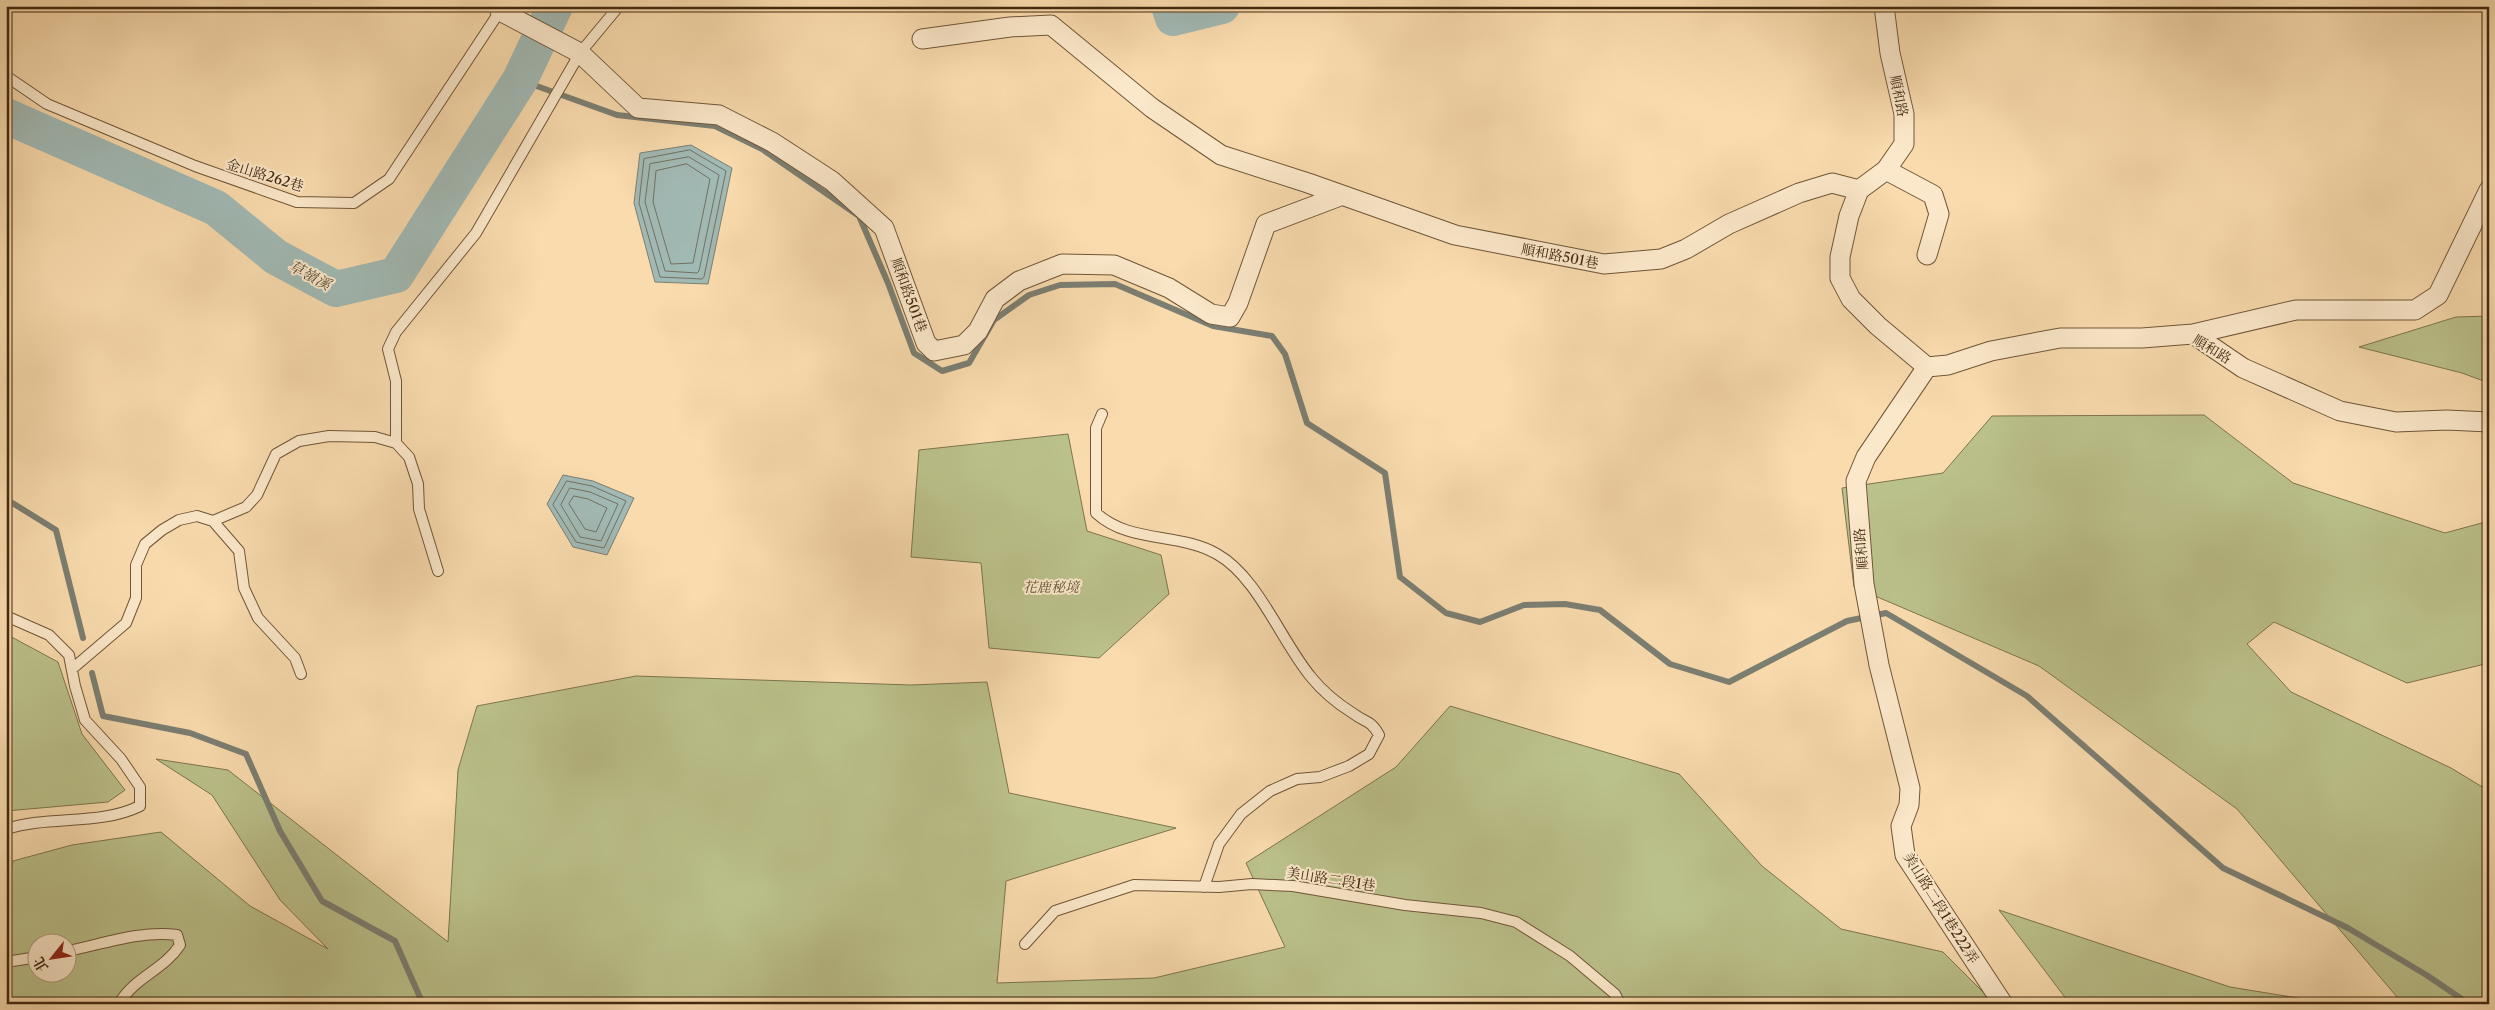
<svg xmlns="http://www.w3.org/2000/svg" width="2495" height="1010" font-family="'Libre Caslon Text','Noto Serif TC',serif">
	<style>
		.green { fill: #bbc18b; stroke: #7e754e; fill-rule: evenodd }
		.water { fill: #a1b9b4; stroke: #7b7f73 }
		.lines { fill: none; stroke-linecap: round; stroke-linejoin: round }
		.shore { stroke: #727162; stroke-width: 1 }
		.stream { stroke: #7b7f73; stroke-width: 6 }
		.river { stroke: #a1b9b4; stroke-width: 36 }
		.service-casing { stroke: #705638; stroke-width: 12 }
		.minor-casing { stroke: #705638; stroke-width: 21 }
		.service { stroke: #fbe8ca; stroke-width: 10 }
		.minor { stroke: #fbe8ca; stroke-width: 19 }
		.labels { text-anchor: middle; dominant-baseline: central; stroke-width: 4; stroke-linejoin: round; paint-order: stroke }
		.street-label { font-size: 14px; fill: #422911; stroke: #fbe8ca }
		.park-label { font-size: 14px; font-style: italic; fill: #604f30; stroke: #fbe8ca }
		.water-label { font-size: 15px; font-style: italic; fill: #5a4d3a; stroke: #fbe8ca }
	</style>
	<rect width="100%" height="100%" fill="#f9dbad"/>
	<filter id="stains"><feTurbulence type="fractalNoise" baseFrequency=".004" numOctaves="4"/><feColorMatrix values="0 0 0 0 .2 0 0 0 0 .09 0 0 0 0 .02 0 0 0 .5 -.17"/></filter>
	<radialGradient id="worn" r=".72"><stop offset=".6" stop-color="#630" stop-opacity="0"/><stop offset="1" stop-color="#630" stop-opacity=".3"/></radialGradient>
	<path class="green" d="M2489,316V383L2462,373L2359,347L2456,317Z
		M2204,415L2293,483L2445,533L2489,521V663L2407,683L2274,622L2247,644L2291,692L2451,768L2489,791V1004H2403L2237,809L2039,666L1854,587L1842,488L1943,473L1992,416Z
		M1068,434L1087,531L1161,555L1169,594L1099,658L989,648L981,563L911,557L919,450Z
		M6,634L58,662L82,734L125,790L108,802L6,811Z
		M636,676L911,685L987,682L1009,793L1176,828L1006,881L997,983L1154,978L1285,947L1246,863L1396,767L1450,706L1679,774L1762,866L1841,929L1943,952L1995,1004H6V910L13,861L72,845L161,832L250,906L328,949L280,900L212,795L156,759L228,770L448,942L458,770L477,706ZM38,942H68V972H38Z
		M1999,910L2230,987L2335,1004H2070Z"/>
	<path class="water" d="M691,145L732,168L708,284L655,282L634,203L640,153Z
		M563,475L593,481L634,498L607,555L573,547L547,504Z"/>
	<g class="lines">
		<path class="shore" d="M690,150L726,171L704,277L702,279L660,277L639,203L644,159Z
			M689,157L719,175L699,271L697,273L665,271L645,202L650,164Z
			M687,164L710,179L693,263L671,264L653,202L656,171Z
			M567,481L592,486L626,501L604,548L576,542L553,505Z
			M570,488L590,492L618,504L601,541L580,537L561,505Z
			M574,496L588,499L607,508L596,532L585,529L569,504Z"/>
		<path class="stream" d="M520,80L617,115L715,126L762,149L859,216L888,283L914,353L942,371L969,363L994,320L1029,295L1060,285L1115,284L1213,326L1272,336L1285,354L1307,423L1385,473L1400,577L1446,613L1480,622L1524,605L1565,604L1600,610L1670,664L1729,682L1847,621L1886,613L2027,696L2223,868L2348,928L2428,976L2469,1004
			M6,499L56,530L83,638
			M92,673L103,716L190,733L246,754L280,831L322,901L395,941L423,1004"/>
		<path class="river" d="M1169,6L1173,18L1222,6
			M6,116L216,208L276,257L336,289L396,275L520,80L555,6"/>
		<defs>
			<path id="service" d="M6,76L47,104L195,166L297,202L354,203L389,179L500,11
				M1102,414L1096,428V513C1130,544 1179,532 1217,554C1258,577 1281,641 1311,677C1323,692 1338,704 1354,714C1366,723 1371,720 1379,735L1369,754L1349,766L1320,777L1297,779L1270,791L1241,814L1219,844L1204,887
				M396,443V381L388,349L396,332L476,233L580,53L619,6
				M213,521L246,507L257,495L276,454L299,441L329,436L375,437L396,443L409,457L418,484L419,509L438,571
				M6,616L49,635L69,655L75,686L85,720L121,759L140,787V806C99,826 50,815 6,829
				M72,669L126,623L136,598V565L145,544L162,530L179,520L197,516L213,521L239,551L244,588L258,618L295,658L301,674
				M1025,944L1055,911L1134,885L1219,887L1252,884L1293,886L1405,905L1481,913L1516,922L1570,956L1615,994L1620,1004
				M68,951C103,944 141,930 177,935L180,945C163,971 134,977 119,1004
				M6,962L38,957"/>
			<path id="minor" d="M1884,6L1890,53L1904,114V144L1886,170L1859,190L1849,216L1840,257V278L1851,299L1878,326L1927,367L1948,365L1991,351L2060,338H2142L2193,334L2243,368L2340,411L2396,422L2447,420L2489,422
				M500,11L580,53L638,108L719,115L772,142L832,181L884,228L926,343L934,351L964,345L978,331L995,299L1019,281L1062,264L1114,265L1169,288L1211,314L1230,317L1238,303L1266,224L1340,196
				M922,39L1010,27L1051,25L1152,108L1221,155L1308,183L1455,235L1604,264L1661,259L1686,249L1729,224L1799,193L1832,183L1859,190
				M1886,170L1933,195L1939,214L1927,255
				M2193,334L2296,310H2415L2438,295L2489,190
				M1927,367L1866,457L1856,481L1864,584L1879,665L1910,788L1909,805L1901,826L1905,855L2003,1004"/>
		</defs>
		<use href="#service" class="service-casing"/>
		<use href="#minor" class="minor-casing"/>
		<use href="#service" class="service"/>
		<use href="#minor" class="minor"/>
	</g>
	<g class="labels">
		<g class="street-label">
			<text transform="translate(1899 96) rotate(79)">順和路</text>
			<text transform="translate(265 175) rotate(17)">金山路262巷</text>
			<text transform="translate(1560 256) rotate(11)">順和路501巷</text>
			<text transform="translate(909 295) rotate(70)">順和路501巷</text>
			<text transform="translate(2212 349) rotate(31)">順和路</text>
			<text transform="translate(1861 549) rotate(-95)">順和路</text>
			<text transform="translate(1331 879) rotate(9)">美山路二段1巷</text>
			<text transform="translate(1941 908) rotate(58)">美山路二段1巷222弄</text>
		</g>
		<g class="park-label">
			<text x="1051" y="587">花鹿秘境</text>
		</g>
		<g class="water-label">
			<text transform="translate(310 275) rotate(28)">草嶺溪</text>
		</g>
	</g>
	<rect width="2495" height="1010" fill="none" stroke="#f9dbad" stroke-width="25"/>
	<rect x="8" y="8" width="2480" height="995" fill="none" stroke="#422911" stroke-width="2.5"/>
	<rect x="12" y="12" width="2470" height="985" fill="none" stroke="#422911"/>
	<g transform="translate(52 958) rotate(240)"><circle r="24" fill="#fbe8ca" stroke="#b19c80"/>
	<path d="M0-4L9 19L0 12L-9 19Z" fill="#8f2418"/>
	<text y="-8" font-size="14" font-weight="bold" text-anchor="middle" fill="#422911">北</text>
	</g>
	<rect width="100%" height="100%" filter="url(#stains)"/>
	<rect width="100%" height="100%" fill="url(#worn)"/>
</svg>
